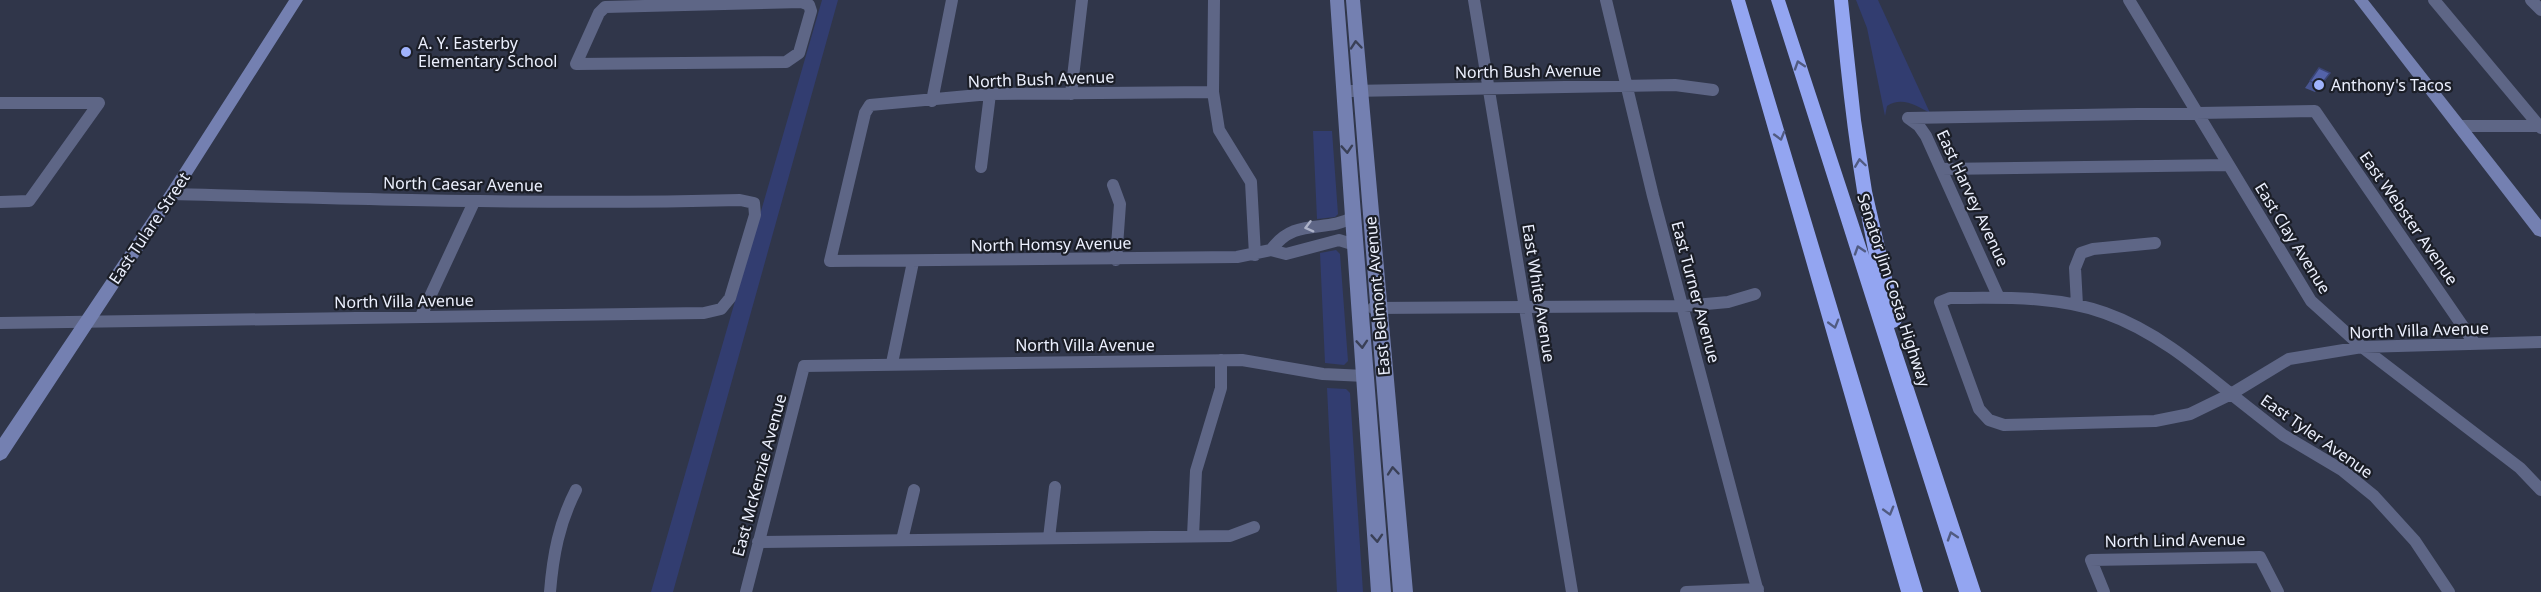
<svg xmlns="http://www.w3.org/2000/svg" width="2541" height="592" font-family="'Noto Sans',sans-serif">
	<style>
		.green { fill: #323d70 }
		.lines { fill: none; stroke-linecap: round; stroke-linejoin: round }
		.minor { stroke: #5e6686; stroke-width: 12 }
		.secondary { fill: #7480b1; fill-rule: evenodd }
		.motorway { fill: #93a5f1; fill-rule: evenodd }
		.wall { fill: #485591 }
		.building { fill: #5463a9; stroke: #3b4576; stroke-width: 1.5 }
		.oneway { stroke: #3a4057 }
		.oneway2 { stroke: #515b82 }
		.oneway3 { stroke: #acb2c8 }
		.poi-dot { fill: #a0b3fd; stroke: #1b1e27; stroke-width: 2 }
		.labels { text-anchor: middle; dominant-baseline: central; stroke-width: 4.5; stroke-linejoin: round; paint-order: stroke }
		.poi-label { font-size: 16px; fill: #ecf0fe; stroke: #1b1e27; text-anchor: start }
		.street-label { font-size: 16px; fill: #ecf0fe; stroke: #1b1e27 }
	</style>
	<rect width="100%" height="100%" fill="#30364a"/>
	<path class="green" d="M822,0H838L673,592H651Z
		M1856,0H1878L1930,113C1917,106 1902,96 1887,106L1885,116L1867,28Z
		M1313,131H1332L1338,214L1335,217L1317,219Z
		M1336,250L1340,254L1348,361L1344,365L1325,363L1320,253Z
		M1327,388L1346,389L1350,393L1363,592H1337Z"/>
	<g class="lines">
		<path class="minor" d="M1214,0L1213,92L1219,130L1251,182L1255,255
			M1474,0L1572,592
			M1606,0L1653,196L1758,592
			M2129,0L2311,301L2362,347L2520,468L2541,490
			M2434,0L2541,128
			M2531,0L2541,10
			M801,2L809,5L811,11L799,53L786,62L576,64L599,13L605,7Z
			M1351,91L1675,85L1713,90
			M1213,92L990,94L870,105L865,113L830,261L1237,257L1271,250L1286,254L1339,240L1355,245
			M1071,94L1082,0
			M932,101L952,0
			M0,103H99
			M1908,118L2315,111L2475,344
			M1908,118L1919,126L1926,136L1999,298
			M2459,126H2539
			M981,167L990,94
			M1941,169L2228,165
			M1113,185L1120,204L1116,260
			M0,202L29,201L99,103
			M1271,250C1295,216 1326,234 1353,217
			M1950,298C2001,298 2056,295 2105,313C2153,330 2192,362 2231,394L2190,414L2155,421L2004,425L1989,420L1979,409L1940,302Z
			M2077,305L2075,268L2081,253L2093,249L2155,243
			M1373,308L1684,306L1728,302L1755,294
			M421,316L474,202
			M0,323L704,313L721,309L730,298L755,215L754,203L740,200C551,205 361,199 172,194
			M892,363L913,262
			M2231,394L2283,435L2342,470L2374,496L2415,541L2449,592
			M2231,394L2289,359L2362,347L2541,342
			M1193,536L1196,471L1221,388V360
			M1049,538L1055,487
			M902,540L914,490
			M758,542L1230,536L1254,527
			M550,592C553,555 559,523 576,490
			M746,592L804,366L1242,360L1323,374L1365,376
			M1686,592L1758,589
			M2104,592L2091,560L2260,557L2278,592"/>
		<path class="secondary" d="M289,0H303L177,198L6,458L0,461V438L167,190Z
			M1330,0H1344L1391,592H1371Z
			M1346,0H1360L1413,592H1393Z
			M2354,0H2368L2541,220V237L2535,235Z"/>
		<path class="motorway" d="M1731,0H1745L1923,592H1901Z
			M1771,0H1785L1869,255C1851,170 1842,86 1834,0H1848L1861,120L1872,191L1902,321L1899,326L1894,328L1981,592H1959Z"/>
	</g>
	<path class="wall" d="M2319,68L2330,73L2315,92L2305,88Z"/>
	<path class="building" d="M2319,68L2330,73L2320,86L2310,81Z"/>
	<defs><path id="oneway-chevron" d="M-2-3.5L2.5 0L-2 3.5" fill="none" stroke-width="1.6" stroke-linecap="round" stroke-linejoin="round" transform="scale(1.5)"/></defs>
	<g class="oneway">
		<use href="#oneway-chevron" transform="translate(1356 45) rotate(-95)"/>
		<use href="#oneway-chevron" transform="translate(1347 149) rotate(86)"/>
		<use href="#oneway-chevron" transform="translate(1362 344) rotate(86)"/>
		<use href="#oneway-chevron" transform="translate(1393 471) rotate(-95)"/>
		<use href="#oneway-chevron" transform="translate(1377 538) rotate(86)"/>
	</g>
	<g class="oneway2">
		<use href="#oneway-chevron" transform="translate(1799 65) rotate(-108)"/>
		<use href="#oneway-chevron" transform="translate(1780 136) rotate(74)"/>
		<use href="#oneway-chevron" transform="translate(1860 163) rotate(-98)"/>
		<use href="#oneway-chevron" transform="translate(1859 250) rotate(-108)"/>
		<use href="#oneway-chevron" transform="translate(1834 324) rotate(74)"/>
		<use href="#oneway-chevron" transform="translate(1889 511) rotate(74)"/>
		<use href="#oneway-chevron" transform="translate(1952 536) rotate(-108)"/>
	</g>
	<use class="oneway3" href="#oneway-chevron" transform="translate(1309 227) rotate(165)"/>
	<g class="poi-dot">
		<circle cx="406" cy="52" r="6"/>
		<circle cx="2319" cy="85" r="6"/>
	</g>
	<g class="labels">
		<g class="poi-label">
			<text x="418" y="43">A. Y. Easterby<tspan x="418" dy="18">Elementary School</tspan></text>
			<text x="2331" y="85">Anthony's Tacos</text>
		</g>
		<g class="street-label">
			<text transform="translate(1528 71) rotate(-1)">North Bush Avenue</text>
			<text transform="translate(1041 79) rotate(-2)">North Bush Avenue</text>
			<text transform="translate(463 184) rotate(1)">North Caesar Avenue</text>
			<text transform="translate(1973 198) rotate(65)">East Harvey Avenue</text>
			<text transform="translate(2409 218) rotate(55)">East Webster Avenue</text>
			<text transform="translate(149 228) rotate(-56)">East Tulare Street</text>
			<text transform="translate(2293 238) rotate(58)">East Clay Avenue</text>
			<text transform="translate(1051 244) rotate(-1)">North Homsy Avenue</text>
			<text transform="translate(1894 290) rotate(72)">Senator Jim Costa Highway</text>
			<text transform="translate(1696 292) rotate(75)">East Turner Avenue</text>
			<text transform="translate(1539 293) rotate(81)">East White Avenue</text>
			<text transform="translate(1377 296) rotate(-95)">East Belmont Avenue</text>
			<text transform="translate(404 301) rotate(-1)">North Villa Avenue</text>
			<text transform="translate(2419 330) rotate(-2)">North Villa Avenue</text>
			<text x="1085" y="345">North Villa Avenue</text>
			<text transform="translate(2317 436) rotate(35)">East Tyler Avenue</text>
			<text transform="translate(759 475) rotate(-75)">East McKenzie Avenue</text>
			<text transform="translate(2175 540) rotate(-1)">North Lind Avenue</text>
		</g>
	</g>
</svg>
